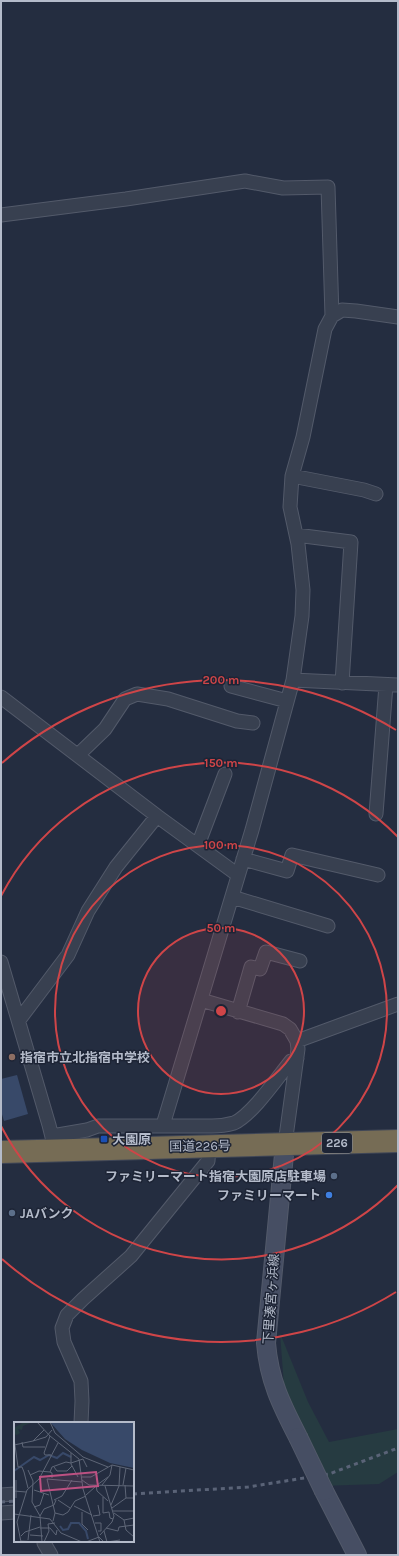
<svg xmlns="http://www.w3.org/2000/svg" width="399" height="1556" font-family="Karla,'Noto Sans JP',sans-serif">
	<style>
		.green { fill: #263b41 }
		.water { fill: #384969 }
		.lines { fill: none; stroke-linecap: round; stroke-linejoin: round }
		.street-casing { stroke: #535a6a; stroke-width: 15 }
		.secondary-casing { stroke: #535a6a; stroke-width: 20 }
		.highway-casing { stroke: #404757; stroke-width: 24 }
		.street { stroke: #384050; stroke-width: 13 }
		.secondary { stroke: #464e63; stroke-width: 18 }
		.highway { stroke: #766c55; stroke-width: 22 }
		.rail { stroke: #5a6377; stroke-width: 3; stroke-dasharray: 4 4; stroke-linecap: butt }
		.secondary-bridge-casing { stroke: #535a6a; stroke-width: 20; stroke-linecap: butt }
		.secondary-bridge { stroke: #464e63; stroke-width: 18 }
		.ring { fill: none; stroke: #cf4548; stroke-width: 2 }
		.education-dot { fill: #8d6e63; stroke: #1d2435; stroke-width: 1.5 }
		.transit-dot { fill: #1a4fb4; stroke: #1d2435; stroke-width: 1.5 }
		.service-dot { fill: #5c6f8a; stroke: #1d2435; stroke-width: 1.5 }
		.shop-dot { fill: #3f7fe0; stroke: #1d2435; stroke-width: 1.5 }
		.labels { text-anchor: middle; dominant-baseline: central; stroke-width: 3; stroke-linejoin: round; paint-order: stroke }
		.shield { fill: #1d2435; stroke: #878e9d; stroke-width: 1 }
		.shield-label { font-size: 12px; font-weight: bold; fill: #b4bbca }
		.poi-label { font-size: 13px; font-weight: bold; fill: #b4bbca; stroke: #1d2435; text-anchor: start }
		.street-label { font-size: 13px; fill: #b4bbca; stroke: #1d2435 }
		.inset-river { fill: none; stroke: #384969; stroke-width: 2 }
		.inset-road { fill: none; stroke: #5e6677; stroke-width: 1 }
		.view { fill: #bd5182; fill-opacity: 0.15; stroke: #bd5182; stroke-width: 2 }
		.inset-edge { fill: none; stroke: #b4bbca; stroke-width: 2 }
		.centre { fill: #cf4548; stroke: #1d2435; stroke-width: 2 }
		.ring-label { font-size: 12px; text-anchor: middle; font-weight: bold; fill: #cf4548; stroke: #1d2435; stroke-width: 3; stroke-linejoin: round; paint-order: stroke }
	</style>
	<rect width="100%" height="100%" fill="#242d40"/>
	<path class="green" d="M280,1333L308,1402L329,1442L398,1429V1472L379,1484L320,1486L284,1386Z"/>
	<path class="water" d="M17,1075L28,1114L4,1121L1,1111V1079Z"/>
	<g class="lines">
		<defs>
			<path id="street" d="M1,215L126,199L245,181L283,188L328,187L332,316L325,329L303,437L292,476L290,507L298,544L303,590L302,616L293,680L252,830L163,1125
				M332,316L342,310L356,311L398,317
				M292,476L364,490L376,494
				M296,535L351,542L342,683
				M293,680L398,685
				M231,686L287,701
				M1,697L157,816L238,875
				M78,755L105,729L125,699L137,694L168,699L237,721L253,723
				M376,814L386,685
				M198,845L225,774
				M243,859L287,871L292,855L378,875
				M232,897L328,926
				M1,962L49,1125L54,1145
				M201,1000L283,1024L290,1029L297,1041L298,1049L285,1144
				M238,1012L251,967L260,969L266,952L300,961
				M19,1020L68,955L88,911L116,867L157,816
				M297,1041L398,1004
				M52,1136L87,1130L98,1126H212C219,1126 227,1125 234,1123C252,1115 278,1077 291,1061L297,1058
				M81,1423L82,1401L81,1381L64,1342L62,1328L67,1315L83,1299L131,1256L208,1161L209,1146
				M1,1495L15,1494
				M1,1513L15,1512
				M44,1543L51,1555"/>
			<path id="secondary" d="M285,1144L266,1343C269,1380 281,1404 298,1437
				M324,1491L357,1555"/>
			<path id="highway" d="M1,1152L398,1141"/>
		</defs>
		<use href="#street" class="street-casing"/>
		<use href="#secondary" class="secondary-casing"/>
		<use href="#highway" class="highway-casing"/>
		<use href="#street" class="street"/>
		<use href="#secondary" class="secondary"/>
		<use href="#highway" class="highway"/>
		<path class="rail" d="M133,1494L248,1487L329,1474L398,1448
			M1,1502L15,1501"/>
		<defs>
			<path id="secondary-bridge" d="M298,1437L324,1491"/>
		</defs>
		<use href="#secondary-bridge" class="secondary-bridge-casing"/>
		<use href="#secondary-bridge" class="secondary-bridge"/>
	</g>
	<circle cx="221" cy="1011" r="83" fill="#cf4548" fill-opacity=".12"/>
	<g class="ring">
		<circle cx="221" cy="1011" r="83"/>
		<circle cx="221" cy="1011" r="166"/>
		<path d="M398 1185A248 248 0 0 1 1 1126M1 896A248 248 0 0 1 398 837"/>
		<path d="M396 1292A331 331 0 0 1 2 1259M2 763A331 331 0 0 1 396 730"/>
	</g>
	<circle class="education-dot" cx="12" cy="1057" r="4"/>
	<rect class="transit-dot" x="100" y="1135" width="8" height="8" rx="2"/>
	<g class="service-dot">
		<circle cx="334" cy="1176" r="4"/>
		<circle cx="12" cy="1213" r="4"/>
	</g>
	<circle class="shop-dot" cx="329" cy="1195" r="4"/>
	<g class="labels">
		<rect class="shield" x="322" y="1133" width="30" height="20" rx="3"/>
		<g class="shield-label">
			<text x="337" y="1143">226</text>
		</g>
		<g class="poi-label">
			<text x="20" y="1057">指宿市立北指宿中学校</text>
			<text x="112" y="1139">大園原</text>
			<text x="326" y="1176" text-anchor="end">ファミリーマート指宿大園原店駐車場</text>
			<text x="321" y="1195" text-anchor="end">ファミリーマート</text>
			<text x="20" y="1213">JAバンク</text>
		</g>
		<g class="street-label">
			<text transform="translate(200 1146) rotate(-1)">国道226号</text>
			<text transform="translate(271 1299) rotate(-86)">下里湊宮ヶ浜線</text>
		</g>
	</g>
	<g transform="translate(14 1422)">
		<rect width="120" height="120" fill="#242d40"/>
		<path d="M10,0H19L9,4L8,8L4,7L6,11L3,13L0,12V6Z" fill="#263b41"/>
		<path d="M36,0H120V46L96,41L68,28L51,17Z" fill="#384969"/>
		<path class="inset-river" d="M0,49L20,35L26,38L35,33L43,36L49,31L57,35M46,104L49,108L54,107L57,101H65L72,109L74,117"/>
		<path class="inset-road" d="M23,0L36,14L65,37L69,67L86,120M36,0L41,11L69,35L94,45M36,14L30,31L31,33H37M0,16L4,45H8L10,50L14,66M19,19L32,15L38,8M8,20L9,25H31M0,23L19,19L30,8M57,31V42L64,55M57,41L69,37L73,45M40,45L43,49H53L58,44M14,48L19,59L18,80L26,94M16,53L25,49L36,50M68,55H77L98,43L120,48M38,56V51L36,50L38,45L52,40L57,41M2,58V76M68,58L75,63L120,64M82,63L83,69L94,79M83,63L94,55M88,63L96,53L98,43M109,63L112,46M111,63L112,76M20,68L35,73M0,69L12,70M72,73L81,65M89,75V91L95,90L96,96L99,97M40,78L48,74L58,58M44,78L56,86M97,83L105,64L106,45M60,84L78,93M20,85L26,83L30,71M98,86L112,76H120M99,89H120M68,90V102L74,108M41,91L49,93L54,90L61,79L72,74M100,91L110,98L120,96M0,92L36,97L47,111L68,120M79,94L86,93L84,83M110,98L112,108L120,115M39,99L41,91L33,57L68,60M81,101H87V109H84M26,106H36L42,113L43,108M92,106L104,109M90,109L93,120L106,118M104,109L105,105L120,103M16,113L29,114M86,113L98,100L100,94L91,64M7,114L11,110L26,105M14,118L17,93M7,119L26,120M7,120L3,100L13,68L25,57L44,21M28,120L26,94L30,87L40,83L42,78M30,120L35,109L34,102L41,101M72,120L85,115L90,120"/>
		<path class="view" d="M82,50L84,64L27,69L26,55Z"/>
		<rect width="120" height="120" class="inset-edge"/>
	</g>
	<circle cx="221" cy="1011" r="6" class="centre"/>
	<g class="ring-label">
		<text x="221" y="684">200 m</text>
		<text x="221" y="767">150 m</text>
		<text x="221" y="849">100 m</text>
		<text x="221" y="932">50 m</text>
	</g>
	<rect width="399" height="1556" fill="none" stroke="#b4bbca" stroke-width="4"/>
</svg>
